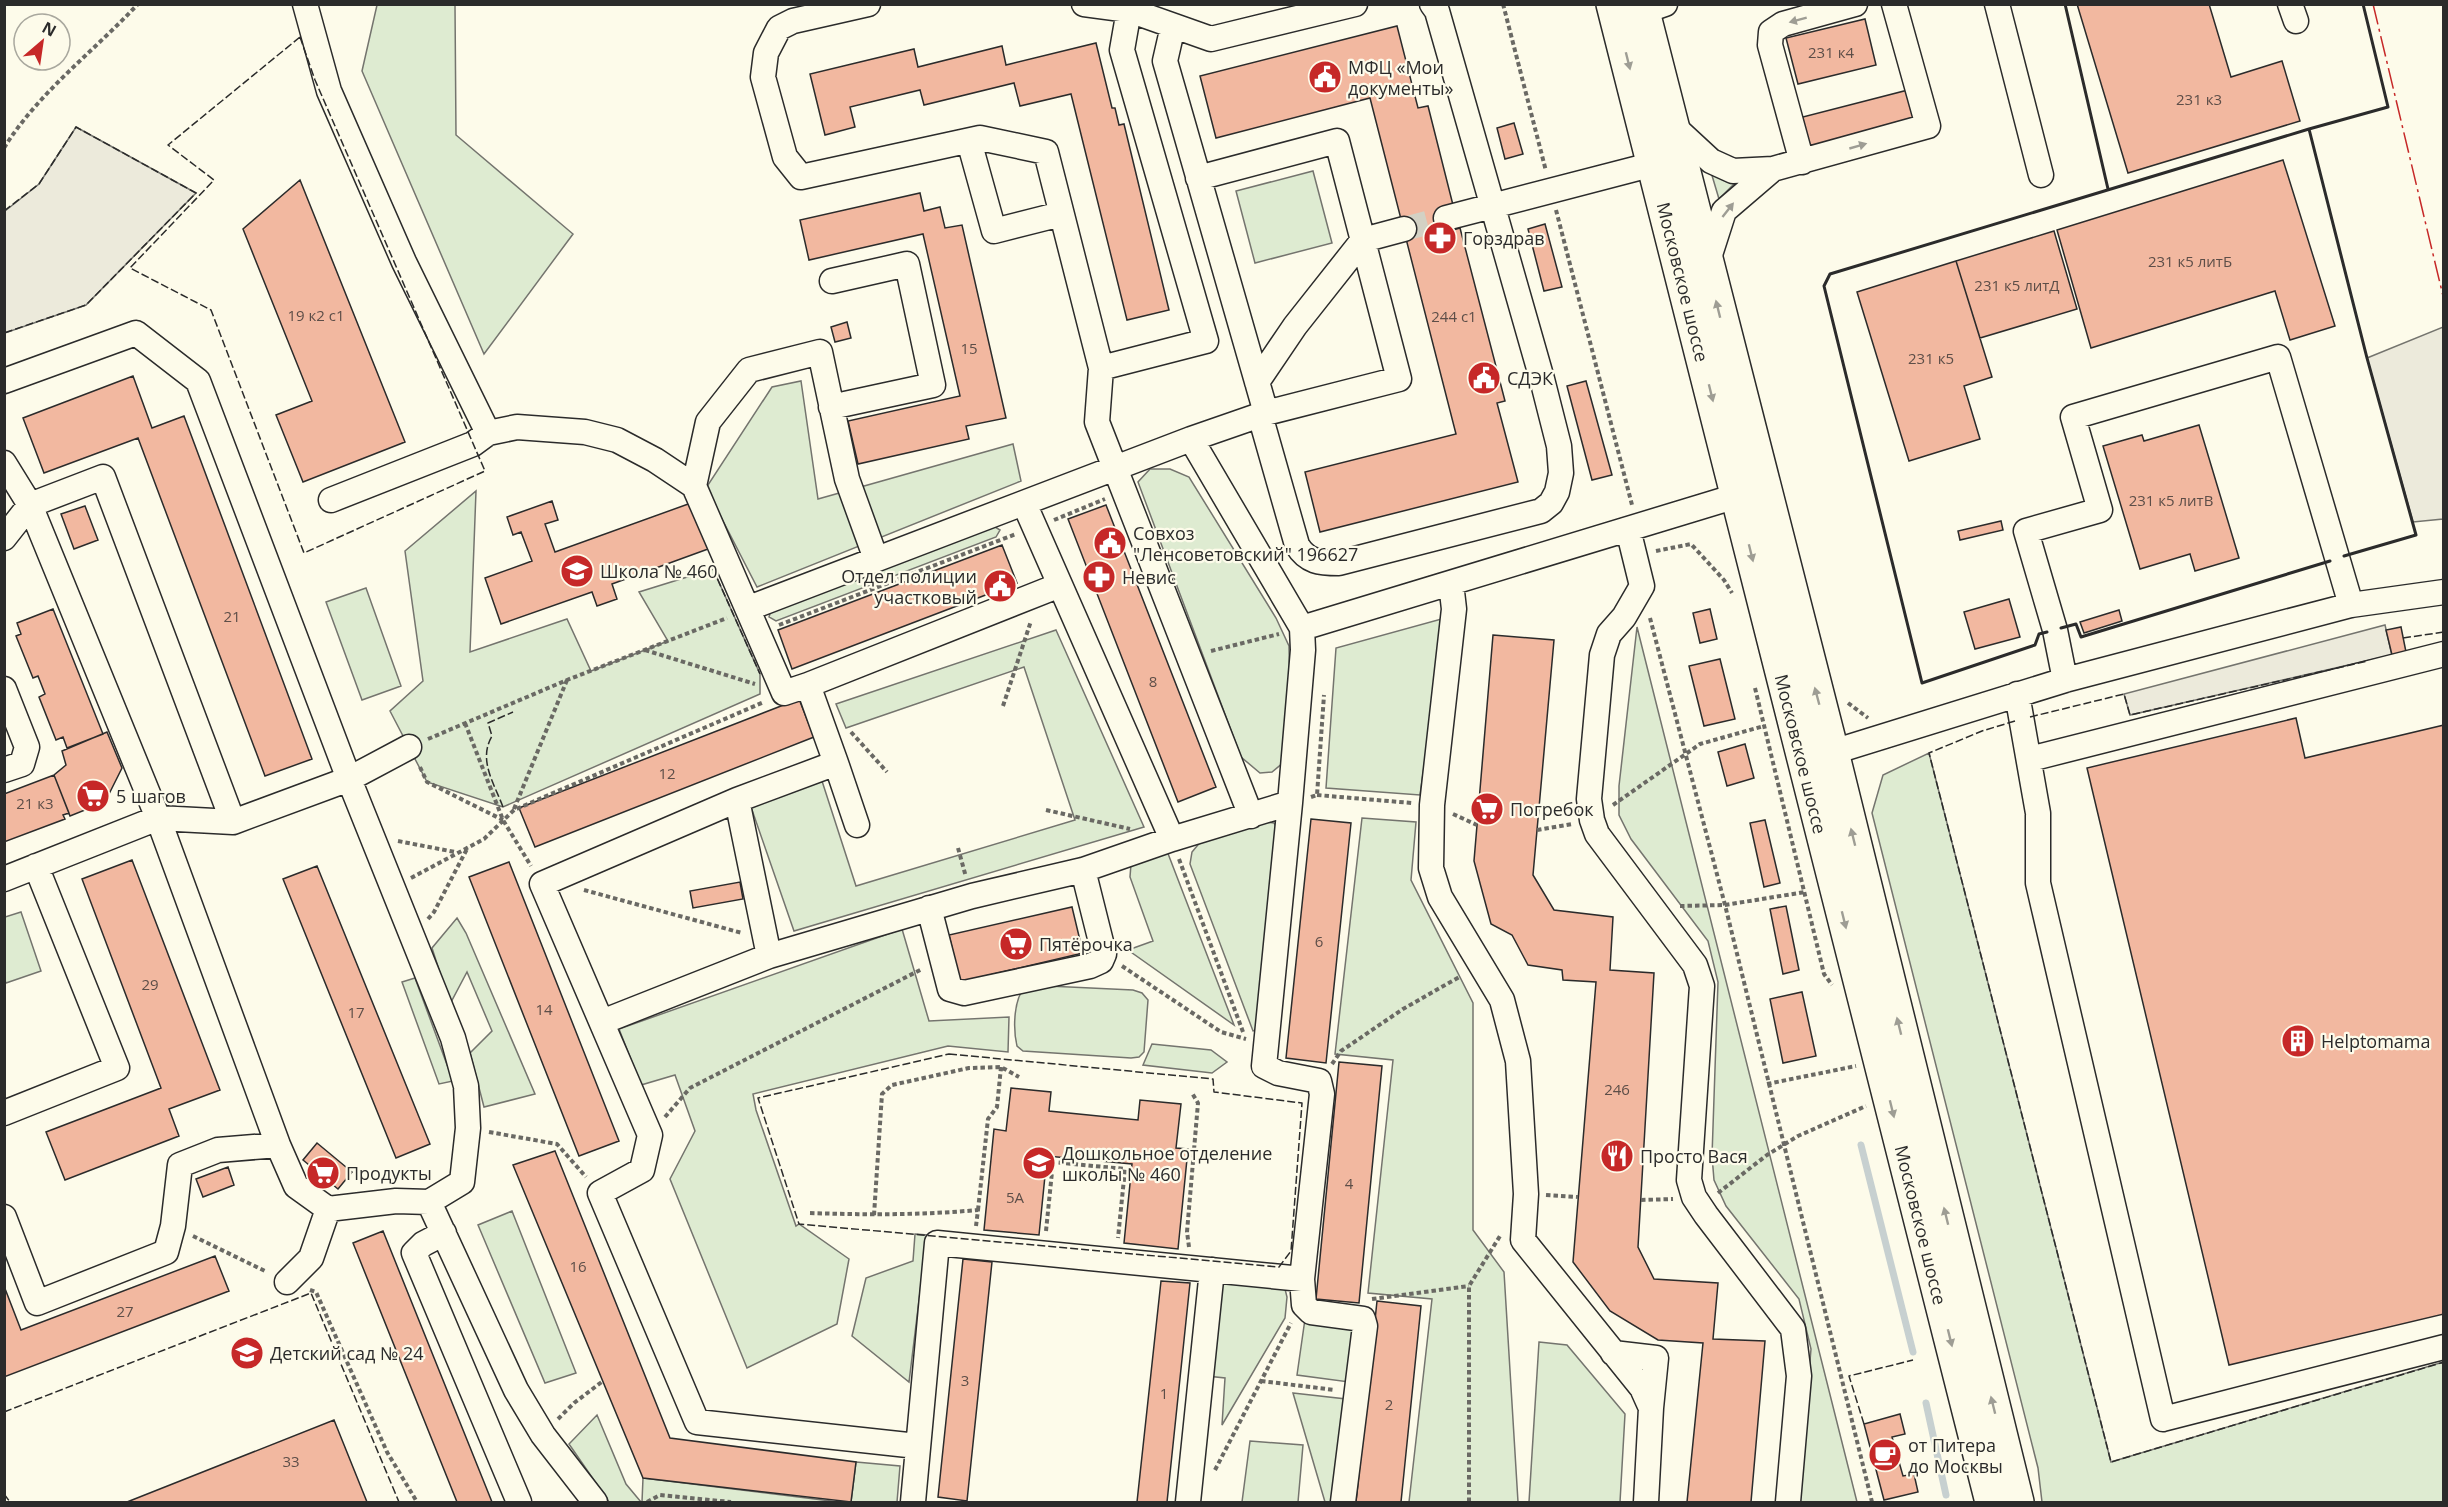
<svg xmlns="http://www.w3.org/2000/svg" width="2448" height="1507" font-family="'Open Sans',sans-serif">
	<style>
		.green { fill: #deebd1; stroke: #74746e; stroke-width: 1.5 }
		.parking { fill: #eceadb; stroke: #74746e; stroke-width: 1.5 }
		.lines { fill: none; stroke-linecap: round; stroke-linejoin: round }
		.stream { stroke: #c7d0d0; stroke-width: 7 }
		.building { fill: #f2b8a0; stroke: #2b2b2b; stroke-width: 1.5 }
		.minor-tunnel { stroke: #d3d1c4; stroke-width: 24; stroke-dasharray: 24 12; stroke-linecap: butt }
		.minor-casing { stroke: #2b2b2b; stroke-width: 27 }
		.highway-casing { stroke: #2b2b2b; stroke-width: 36 }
		.path { stroke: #6a6964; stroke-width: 4; stroke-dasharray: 4.5 3; stroke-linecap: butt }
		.minor { stroke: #fdfbea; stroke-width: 24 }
		.highway { stroke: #fdfbea; stroke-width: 33 }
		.fence { stroke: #2b2b2b; stroke-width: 1.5; stroke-dasharray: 8 3; stroke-linecap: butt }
		.wall { stroke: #2b2b2b; stroke-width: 3 }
		.power { stroke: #c62828; stroke-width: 1.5; stroke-dasharray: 21 4.5 3 4.5; stroke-linecap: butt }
		.oneway { fill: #9e9d94 }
		.labels { text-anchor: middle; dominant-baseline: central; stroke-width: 4.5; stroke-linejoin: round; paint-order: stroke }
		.number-label { font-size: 15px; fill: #5d4e48 }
		.poi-label { font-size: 18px; fill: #2b2b2b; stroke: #fdfbea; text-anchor: start }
		.street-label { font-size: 18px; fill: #2b2b2b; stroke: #fdfbea }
	</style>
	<rect width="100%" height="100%" fill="#fdfbea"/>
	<path class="green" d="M377,5H455L456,135L573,234L484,354L362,71Z
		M1313,171L1332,243L1255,263L1236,191Z
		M1711,172L1735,183L1719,199Z
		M801,381L818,499L1013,444L1021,481L757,587L706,488L772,387Z
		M1150,469H1170L1189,477L1276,618L1289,646L1290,702L1284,762L1272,772L1260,773L1241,757L1138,482Z
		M476,491L470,652L567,619L591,671L668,641L639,592L713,569L760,674V694L503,807L427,782L390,711L423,681L405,551Z
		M992,525L1000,530L996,537L776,621L769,617L771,610Z
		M366,588L401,686L362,700L326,602Z
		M1445,618L1420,795L1326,788L1336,648Z
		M1637,627L1857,1502H1798L1811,1349L1799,1299L1726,1206L1714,1180L1712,1156L1718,982L1708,941L1631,839L1619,815V786Z
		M1056,630L1144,827L794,931L751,807L822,781L856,886L1075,820L1024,667L846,728L836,704Z
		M1929,753L2111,1462L2443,1362V1502H2042L2038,1468L1872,813L1883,775Z
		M1362,818L1416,822L1411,880L1473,1003V1230L1504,1272L1518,1502H1409L1432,1299L1368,1293L1393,1060L1335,1054Z
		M1264,822L1274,823L1278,831L1262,1029L1253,1031L1190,864L1192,852L1202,840Z
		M1167,851L1234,1025L1128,950L1153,941L1130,877L1131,864Z
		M21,912L41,971L6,983L4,978L5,917Z
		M457,918L466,933L535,1094L484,1107L470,1053L492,1031L467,972L450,1004L432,948Z
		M902,929L929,1021L1009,1017L1008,1052L948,1046L753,1094L756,1110L796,1226L799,1224L849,1259L837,1324L747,1368L670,1179L695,1131L675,1075L641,1085L619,1029Z
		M415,978L453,1081L439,1084L402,982Z
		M1027,985L1133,990L1142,993L1148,1000L1144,1052L1139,1057L1131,1058L1023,1051L1017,1046C1013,1029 1013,997 1027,985Z
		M1152,1044L1211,1050L1227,1062L1212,1073L1143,1065Z
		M512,1211L576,1373L545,1383L478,1225Z
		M915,1234L927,1235L909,1382L852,1336L866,1278L913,1261Z
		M1220,1282L1284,1285L1287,1297L1285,1318L1222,1425L1225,1378L1207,1376Z
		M1305,1319L1354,1326L1349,1382L1297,1375Z
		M1539,1342L1567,1345L1625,1414L1620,1502H1529Z
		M1293,1393L1346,1399L1331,1502H1325Z
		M597,1415L626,1484L641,1502H609L569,1444Z
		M1250,1441L1303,1445L1298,1502H1242Z
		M856,1462L900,1466L897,1502H851Z
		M643,1478L839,1502H642Z"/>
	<path class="parking" d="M76,127L196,193L86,305L5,333V211L39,184Z
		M2443,327V519L2413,522L2367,358Z
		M2385,625L2392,655L2130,715L2124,694Z"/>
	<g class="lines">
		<path class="stream" d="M1861,1145L1913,1352
			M1926,1403L1946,1495"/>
	</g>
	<path class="building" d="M2077,4H2209L2231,77L2282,61L2300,121L2128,173Z
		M1865,19L1876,65L1798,84L1786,38Z
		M1397,26L1418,108L1428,106L1453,205L1443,208L1449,231L1460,228L1505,401L1497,403L1518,482L1320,532L1305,472L1456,434L1370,98L1216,138L1200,76Z
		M1096,43L1112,108H1115L1119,125L1124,124L1169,310L1127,320L1071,94L1020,106L1014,83L924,105L920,90L850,107L855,127L825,135L810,74L914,49L918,67L1002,46L1006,65Z
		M1908,90L1916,120L1803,149L1795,119Z
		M1514,123L1523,154L1505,159L1497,128Z
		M2283,160L2335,326L2290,340L2275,291L2091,348L2057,230Z
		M300,180L405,442L303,482L276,415L312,401L243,229Z
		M920,193L924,211L940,207L945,228L962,225L1006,418L966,426L969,439L858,464L848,421L960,396L923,234L809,260L800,220Z
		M1545,224L1562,287L1544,291L1528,229Z
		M2054,231L2077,309L1980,338L1956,261Z
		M1956,261L1992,377L1964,386L1980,439L1909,461L1857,292Z
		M847,322L851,338L835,342L831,327Z
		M133,376L152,428L184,416L312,759L265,776L138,438L44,473L23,418Z
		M1586,381L1612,475L1592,480L1567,386Z
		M2199,425L2239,558L2195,571L2190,554L2140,569L2103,446L2142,435L2144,441Z
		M552,501L558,520L545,524L555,552L691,503L708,549L612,584L617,599L597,606L592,592L501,624L485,578L532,561L521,532L513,535L507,517Z
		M1106,505L1216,787L1178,802L1068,519Z
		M85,506L98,540L74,549L61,514Z
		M2001,521L2003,530L1960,540L1958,531Z
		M1002,545L1017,583L792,669L778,630Z
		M2009,599L2020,637L1975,649L1964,612Z
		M53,609L103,734L67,748L63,737L56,740L39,697L45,694L38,676L33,678L16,636L21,634L17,623Z
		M1710,609L1717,639L1700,643L1693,613Z
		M2119,610L2122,621L2084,633L2080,622Z
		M2401,627L2406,652L2392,655L2386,630Z
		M1493,635L1554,640L1533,875L1554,910L1613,917L1610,970L1654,973L1638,1247L1654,1279L1718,1283L1713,1339L1765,1341L1751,1502H1687L1703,1343L1658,1340L1610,1311L1573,1262L1596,982L1563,980L1562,970L1528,965L1512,935L1491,924L1474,861Z
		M1720,659L1735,719L1704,726L1689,666Z
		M799,699L814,737L535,847L519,808Z
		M2296,718L2305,758L2444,725V1314L2229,1365L2087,768Z
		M107,732L122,768L105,802L70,816L54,775L66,765L62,751Z
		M1745,744L1754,778L1727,786L1718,752Z
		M54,775L69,813L63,815L65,819L4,842V794Z
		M1311,819L1351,823L1326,1063L1286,1058Z
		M1765,820L1780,883L1764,887L1750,823Z
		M132,860L220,1090L169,1109L179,1136L65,1180L46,1132L161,1088L82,879Z
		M509,862L619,1141L579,1156L469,877Z
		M317,866L430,1144L396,1158L283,879Z
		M740,882L743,899L693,908L690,891Z
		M1786,906L1799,970L1783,974L1770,909Z
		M1072,907L1083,953L960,982L949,935Z
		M1802,992L1816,1056L1783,1063L1770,999Z
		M1339,1062L1382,1066L1359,1303L1316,1299Z
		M1011,1088L1051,1092L1049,1111L1138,1120L1140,1100L1181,1104L1176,1148L1188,1149L1178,1249L1124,1243L1132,1164L1047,1156L1039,1235L984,1230L994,1129L1006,1131Z
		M317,1143L352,1172L338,1189L303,1160Z
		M555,1151L670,1438L856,1462L851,1502L643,1478L513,1165Z
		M228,1167L234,1185L203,1197L196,1179Z
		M383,1231L492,1502H457L353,1243Z
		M215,1256L229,1291L4,1377V1286L21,1330Z
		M963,1259L992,1262L967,1501L938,1497Z
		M1161,1281L1190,1283L1167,1502H1137Z
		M1377,1301L1421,1306L1401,1502H1356Z
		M1900,1414L1905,1434L1892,1437L1903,1476L1914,1474L1918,1492L1884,1500L1864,1424Z
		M334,1420L367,1502H127Z"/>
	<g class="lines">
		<path class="minor-tunnel" d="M1404,229L1446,218"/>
		<defs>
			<path id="minor" d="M305,4L329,91L404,262L488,433L517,427L585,432L617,440L655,460L694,486L784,693L808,685L836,763L737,800L542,884L650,1135L642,1170L600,1193L697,1422L917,1446
				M868,4L793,21L779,28L766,53L763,77L785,157L801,177L980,138L1046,152L1101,368
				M1084,4L1129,10L1211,39L1355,4
				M1997,4L2041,175
				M2290,4L2296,21
				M1129,10L1122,50L1206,341L1101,368L1097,422L1251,816
				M1642,12L1665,4
				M1173,26L1165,61L1266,413
				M1671,124L1711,161L1733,171L1773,169L1928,126L1894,4
				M969,141L994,231L1061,214
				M1802,162L1770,45L1771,32L1783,24L1855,4
				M1446,218L1654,164
				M1707,264L1724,211L1773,169
				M4,381L136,333L198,381L349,779L453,1038L466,1086L468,1128L462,1182L429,1202L516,1390L543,1435L595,1502
				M1257,382L1295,326L1363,240L1404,229
				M831,407L933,385L907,264L832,281
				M1260,415L1297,545C1307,562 1320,563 1339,563L1541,511L1551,503L1557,492L1561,473L1559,446L1542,379L1437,11L1432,4
				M1191,439L1302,628L1303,650L1290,803L1264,1066L1278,1073L1319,1081L1322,1094L1302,1279L1304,1305L1311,1312L1363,1319L1365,1326L1343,1502
				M4,463L30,505L158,818L278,1145L296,1186L328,1209L396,1201L429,1202
				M694,486L708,422L749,370L820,352L847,479L876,559
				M331,500L473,444L488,433
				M1024,503L1172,839
				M1628,529L1642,586L1624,617L1609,634L1602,655L1589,799L1592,820L1597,834L1695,965L1702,986L1689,1180L1694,1197L1706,1215L1793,1329L1799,1376L1788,1502
				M4,538L30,505L103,477L233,822
				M1451,583L1454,609L1432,805L1431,868L1440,897L1502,1000L1518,1061L1526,1194L1523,1240L1642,1388L1651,1408L1646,1502
				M749,608L1191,439L1266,413L1399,379L1337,141L1198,178
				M1302,628L1753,491
				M2065,680L2055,630L2026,531L2100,510L2073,417L2278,357L2351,605
				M808,685L1060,585
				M4,689L27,747L22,764L4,770
				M2017,694L2038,813V883L2163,1419L2444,1347
				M1817,757L2065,680L2351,605L2444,592
				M2030,759L2444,654
				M836,763L857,825
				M737,800L769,956
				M4,879L158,818L233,822L349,779L409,747
				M929,908L950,989L964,993L1090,966L1101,961L1104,954L1083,870
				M602,1022L769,956L972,896L1083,870L1172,839L1290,803
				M4,1113L117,1068L36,866
				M4,1217L37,1303L166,1252L173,1226L180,1165L218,1150L278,1145
				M444,1233L423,1244L414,1253L519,1502
				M287,1282L311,1258L328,1209
				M1613,1353L1656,1358L1651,1408
				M913,1502L937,1243L1302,1279
				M1188,1502L1212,1270"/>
			<path id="highway" d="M1613,4L1992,1502
				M1641,4L1832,752L2017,1502"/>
		</defs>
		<use href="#minor" class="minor-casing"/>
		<use href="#highway" class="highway-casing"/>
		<path class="path" d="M1503,4L1546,171
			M4,148C38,93 93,52 138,4
			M1556,210L1632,505
			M1054,520L1105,499
			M1656,551L1691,544L1724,580L1732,593
			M1650,618L1725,905L1872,1502
			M779,625L1016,534
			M645,650L755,684
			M1211,651L1279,634
			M1755,688L1824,974L1832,985
			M1848,703L1868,718
			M1003,706L1031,621
			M465,723L503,820L531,866
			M851,732L887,772
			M428,739L567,680L727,618
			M420,767L427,782L503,820
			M1317,795L1412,803
			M1311,797L1317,795L1324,695
			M1613,805L1700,744L1764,726
			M514,809L567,680
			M1046,810L1130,829
			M1453,814L1477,825
			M1537,830L1572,824
			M398,841L455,852
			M958,848L966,877
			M1179,859L1243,1032
			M411,878L484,839L514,810L764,702
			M584,890L742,933
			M1680,906L1725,905L1805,892
			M428,919L434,912L468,847
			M1122,966L1221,1032L1246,1039
			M1332,1064L1341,1051L1403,1009L1461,976
			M1767,1084L1856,1066
			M665,1117L690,1088L922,969
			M489,1132L557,1144L586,1177
			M1718,1193L1767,1155L1798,1136L1866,1106
			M1546,1195L1578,1197
			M1641,1200L1673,1199
			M978,1210L988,1119L997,1107L1001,1067
			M810,1213C866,1215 922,1215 978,1210L976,1226
			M874,1215L882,1094L892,1085L969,1068L1001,1067L1019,1077
			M1046,1231L1053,1162L1125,1169L1118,1238
			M193,1236L267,1272
			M1189,1247L1187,1232L1198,1103L1192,1093
			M310,1290L316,1292L387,1452L417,1502
			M1372,1299L1469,1286
			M1261,1381L1335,1390
			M558,1419L574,1403L603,1381
			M1215,1470L1291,1323
			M647,1502L660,1495L731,1502
			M1469,1502V1286L1500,1236"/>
		<use href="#minor" class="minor"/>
		<use href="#highway" class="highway"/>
		<path class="fence" d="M300,37L315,80L485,471L304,553L211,310L130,268L214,180L168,145Z
			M4,211L39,184L76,127L196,193L86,305L4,333
			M713,569L760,674
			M2403,638L2444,632
			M2030,717L2124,694L2130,715L2368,661
			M2015,721L1982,731L1929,753L2111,1462L2444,1362
			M503,807C494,783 478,760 492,736L488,723L513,712
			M949,1054L1213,1079L1214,1092L1302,1103L1291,1251L1279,1267L799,1224L758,1098Z
			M4,1412L311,1293L399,1502
			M1864,1424L1849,1376L1913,1360
			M4,1494L10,1502"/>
		<path class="wall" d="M2065,4L2108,189
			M2309,129L2367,358L2416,535L2344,556
			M2061,628L2076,624L2081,637L2330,561
			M2047,632L2039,634L2035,645L1922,683L1824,286L1830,274L2309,129L2388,107L2363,4"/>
		<path class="power" d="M2373,4L2444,300"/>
	</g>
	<defs><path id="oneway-solid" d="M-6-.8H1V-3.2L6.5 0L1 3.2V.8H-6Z" transform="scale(1.5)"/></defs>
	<g class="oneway">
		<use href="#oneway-solid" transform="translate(1798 20) rotate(165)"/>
		<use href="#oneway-solid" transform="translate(1628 61) rotate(76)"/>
		<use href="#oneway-solid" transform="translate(1858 146) rotate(-16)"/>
		<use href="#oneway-solid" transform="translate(1728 210) rotate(-52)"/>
		<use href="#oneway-solid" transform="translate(1718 309) rotate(-104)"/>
		<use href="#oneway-solid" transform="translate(1711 393) rotate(76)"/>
		<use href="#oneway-solid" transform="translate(1751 553) rotate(76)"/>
		<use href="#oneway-solid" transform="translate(1817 696) rotate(-105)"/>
		<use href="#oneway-solid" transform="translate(1853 837) rotate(-104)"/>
		<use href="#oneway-solid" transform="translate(1844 920) rotate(76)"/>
		<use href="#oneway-solid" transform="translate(1899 1026) rotate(-104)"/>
		<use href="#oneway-solid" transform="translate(1892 1109) rotate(76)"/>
		<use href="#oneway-solid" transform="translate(1946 1216) rotate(-104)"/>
		<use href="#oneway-solid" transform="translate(1950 1338) rotate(76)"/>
		<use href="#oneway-solid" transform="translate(1993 1405) rotate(-104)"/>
	</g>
	<defs>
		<symbol id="civic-disc" viewBox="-11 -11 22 22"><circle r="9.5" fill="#c62828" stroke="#fdfbea"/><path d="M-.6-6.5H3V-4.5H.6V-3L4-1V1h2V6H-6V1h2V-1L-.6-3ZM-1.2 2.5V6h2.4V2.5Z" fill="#fff"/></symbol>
		<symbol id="pharmacy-disc" viewBox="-11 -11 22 22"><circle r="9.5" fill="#c62828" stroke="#fdfbea"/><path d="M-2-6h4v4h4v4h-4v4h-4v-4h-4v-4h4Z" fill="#fff"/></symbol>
		<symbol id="school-disc" viewBox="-11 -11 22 22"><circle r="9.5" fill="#c62828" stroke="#fdfbea"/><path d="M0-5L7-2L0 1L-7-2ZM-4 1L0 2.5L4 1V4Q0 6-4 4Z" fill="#fff"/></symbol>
		<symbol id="supermarket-disc" viewBox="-11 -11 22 22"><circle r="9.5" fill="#c62828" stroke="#fdfbea"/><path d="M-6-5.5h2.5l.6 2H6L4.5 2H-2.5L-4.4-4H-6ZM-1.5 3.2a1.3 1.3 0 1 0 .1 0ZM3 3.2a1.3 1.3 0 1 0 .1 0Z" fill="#fff"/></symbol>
		<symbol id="building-disc" viewBox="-11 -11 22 22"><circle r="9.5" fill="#c62828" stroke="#fdfbea"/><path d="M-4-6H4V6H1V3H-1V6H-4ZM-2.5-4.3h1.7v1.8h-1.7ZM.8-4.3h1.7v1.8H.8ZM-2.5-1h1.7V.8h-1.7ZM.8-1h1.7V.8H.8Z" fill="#fff"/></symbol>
		<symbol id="restaurant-disc" viewBox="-11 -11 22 22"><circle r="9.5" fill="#c62828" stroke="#fdfbea"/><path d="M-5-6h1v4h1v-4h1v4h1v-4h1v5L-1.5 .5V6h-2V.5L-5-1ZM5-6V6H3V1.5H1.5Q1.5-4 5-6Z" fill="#fff"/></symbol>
		<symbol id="cafe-disc" viewBox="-11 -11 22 22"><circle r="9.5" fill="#c62828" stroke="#fdfbea"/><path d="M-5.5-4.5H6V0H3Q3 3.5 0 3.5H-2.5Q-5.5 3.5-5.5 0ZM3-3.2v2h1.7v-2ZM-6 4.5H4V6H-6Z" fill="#fff"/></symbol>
	</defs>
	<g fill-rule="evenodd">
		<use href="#civic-disc" x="1306" y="58" width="38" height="38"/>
		<use href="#pharmacy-disc" x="1421" y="219" width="38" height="38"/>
		<use href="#civic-disc" x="1465" y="359" width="38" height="38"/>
		<use href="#civic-disc" x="1091" y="524" width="38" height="38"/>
		<use href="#school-disc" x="558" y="552" width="38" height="38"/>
		<use href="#pharmacy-disc" x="1080" y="558" width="38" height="38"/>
		<use href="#civic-disc" x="981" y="567" width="38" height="38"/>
		<use href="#supermarket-disc" x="74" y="777" width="38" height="38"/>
		<use href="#supermarket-disc" x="1468" y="790" width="38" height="38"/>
		<use href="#supermarket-disc" x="997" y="925" width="38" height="38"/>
		<use href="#building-disc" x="2279" y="1022" width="38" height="38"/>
		<use href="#restaurant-disc" x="1598" y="1137" width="38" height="38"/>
		<use href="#school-disc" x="1020" y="1144" width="38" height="38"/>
		<use href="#supermarket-disc" x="304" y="1154" width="38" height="38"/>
		<use href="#school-disc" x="228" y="1334" width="38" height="38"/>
		<use href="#cafe-disc" x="1866" y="1436" width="38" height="38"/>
	</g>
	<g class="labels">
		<g class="number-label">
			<text x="1831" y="52">231 к4</text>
			<text x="2199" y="99">231 к3</text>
			<text x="2190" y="261">231 к5 литБ</text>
			<text x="2017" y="285">231 к5 литД</text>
			<text x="316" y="315">19 к2 с1</text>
			<text x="1454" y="316">244 с1</text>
			<text x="969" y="348">15</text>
			<text x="1931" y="358">231 к5</text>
			<text x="2171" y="500">231 к5 литВ</text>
			<text x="232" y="616">21</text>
			<text x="1153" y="681">8</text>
			<text x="667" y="773">12</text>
			<text x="35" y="803">21 к3</text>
			<text x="1319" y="941">6</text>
			<text x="150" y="984">29</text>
			<text x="544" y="1009">14</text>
			<text x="356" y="1012">17</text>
			<text x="1617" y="1089">246</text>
			<text x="1349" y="1183">4</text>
			<text x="1015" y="1197">5А</text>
			<text x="578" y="1266">16</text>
			<text x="125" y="1311">27</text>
			<text x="965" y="1380">3</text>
			<text x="1164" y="1393">1</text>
			<text x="1389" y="1404">2</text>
			<text x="291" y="1461">33</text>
		</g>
		<g class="poi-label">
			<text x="1348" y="67">МФЦ «Мои<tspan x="1348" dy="21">документы»</tspan></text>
			<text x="1463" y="238">Горздрав</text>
			<text x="1507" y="378">СДЭК</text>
			<text x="1133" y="533">Совхоз<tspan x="1133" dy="21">"Ленсоветовский" 196627</tspan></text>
			<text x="600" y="571">Школа № 460</text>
			<text x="977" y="576" text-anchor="end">Отдел полиции<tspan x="977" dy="21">участковый</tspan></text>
			<text x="1122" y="577">Невис</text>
			<text x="116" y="796">5 шагов</text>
			<text x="1510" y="809">Погребок</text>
			<text x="1039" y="944">Пятёрочка</text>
			<text x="2321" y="1041">Helptomama</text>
			<text x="1062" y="1153">Дошкольное отделение<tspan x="1062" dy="21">школы № 460</tspan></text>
			<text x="1640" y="1156">Просто Вася</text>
			<text x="346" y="1173">Продукты</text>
			<text x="270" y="1353">Детский сад № 24</text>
			<text x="1908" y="1445">от Питера<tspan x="1908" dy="21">до Москвы</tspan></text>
		</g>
		<g class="street-label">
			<text transform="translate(1683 282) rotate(76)">Московское шоссе</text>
			<text transform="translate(1801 754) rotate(76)">Московское шоссе</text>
			<text transform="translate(1921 1225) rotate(76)">Московское шоссе</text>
		</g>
	</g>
	<rect width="2448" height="1507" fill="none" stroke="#2b2b2b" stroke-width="12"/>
	<g transform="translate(42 42) rotate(29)"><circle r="28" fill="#fdfbea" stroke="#a9a89e" stroke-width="1.5"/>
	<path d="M0-4.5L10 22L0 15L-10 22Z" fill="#c62828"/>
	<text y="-9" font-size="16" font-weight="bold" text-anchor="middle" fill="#2b2b2b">N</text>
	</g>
</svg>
